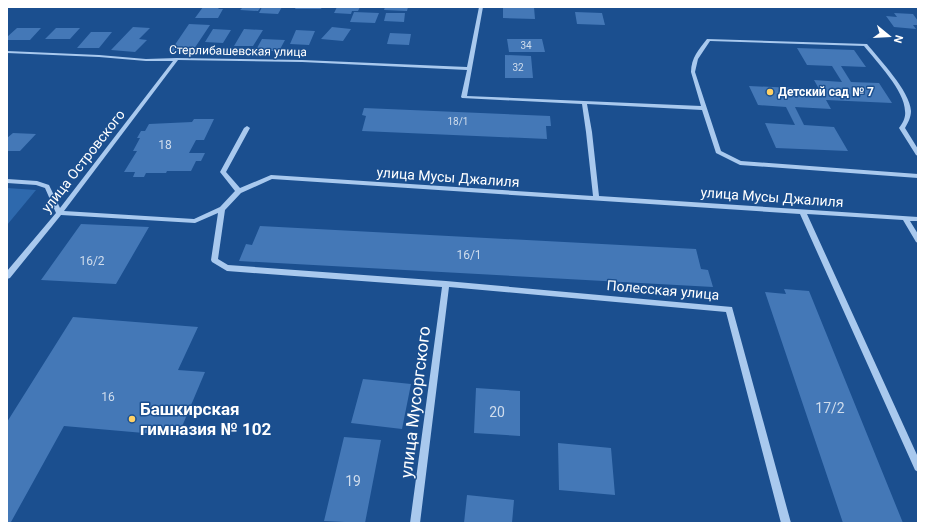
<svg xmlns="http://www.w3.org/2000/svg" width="925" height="530" font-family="Roboto,sans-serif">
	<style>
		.green { fill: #2e69ad }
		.building { fill: #4478b7 }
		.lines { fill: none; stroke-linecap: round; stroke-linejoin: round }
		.minor { fill: #a9c9ee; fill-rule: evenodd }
		.poi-dot { fill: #ffd166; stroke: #1b4f8f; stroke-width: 1.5 }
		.labels { text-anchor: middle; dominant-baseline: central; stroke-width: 3; stroke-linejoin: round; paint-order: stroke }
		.far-number-label { font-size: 10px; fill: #d0dded }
		.far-street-label { font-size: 12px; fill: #fff; stroke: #1b4f8f }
		.far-poi-label { font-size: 12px; font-weight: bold; fill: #fff; stroke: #1b4f8f; text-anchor: start }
		.number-label { font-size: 12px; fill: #d0dded }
		.street-label { font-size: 14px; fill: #fff; stroke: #1b4f8f }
		.near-number-label { font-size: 14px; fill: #d0dded }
		.near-street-label { font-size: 17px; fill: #fff; stroke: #1b4f8f }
		.near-poi-label { font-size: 17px; font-weight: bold; fill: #fff; stroke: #1b4f8f; text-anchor: start }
	</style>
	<rect width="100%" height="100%" fill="#1b4f8f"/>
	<path class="green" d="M7,188L36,190L7,225Z"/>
	<path class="building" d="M203,7H220L218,9H223L218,18H195Z
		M243,7H261L258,11L240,10Z
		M262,7H282L278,14L259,13Z
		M296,7H322L321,9H295Z
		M337,7H360L358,11H352L351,14L334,13Z
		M385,7H408L407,11L384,10Z
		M503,7H534L535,19L503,18Z
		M354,12L379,13L375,23L350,22Z
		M575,12L602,13L605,25L577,24Z
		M386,13H405L404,22L384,21Z
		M894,13L913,14L918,21V25H913L916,29L894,27L886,16L897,17Z
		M189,24L210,25L192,52H170Z
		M133,27L150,28L139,39L147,40L135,52L111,50Z
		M332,27L351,29L343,41L321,39Z
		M17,28H41L30,40H7V37Z
		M56,28H80L70,39H45Z
		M213,29L231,30L223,43L205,42Z
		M244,29L263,30L253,46H234Z
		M296,30L315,31L309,45L290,44Z
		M91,32H112L99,48H77Z
		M390,33L411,34L409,45L387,44Z
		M262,39L285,40L279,51H251L253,48H257Z
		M507,39H542L545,52H509Z
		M797,48L854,50L866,67L841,66L851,82L879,83L892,103L826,100L831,109L795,107L804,125L834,127L848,151L776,148L765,123L795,125L786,107L758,105L749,86L819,89L814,80L842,82L832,66L807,65Z
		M505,55L531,56L533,78H505Z
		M364,108L550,116L551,126H546L547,139L362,131L366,116L362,115Z
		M194,119H214L204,140H196L189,153H205L201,161H196L191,171H167L166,173H146L144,177H133L135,172H124L137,151H133L140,138H137L141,131H145L149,124L192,122Z
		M13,133L36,134L20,151H7V138Z
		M81,224L149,227L116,284L41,280Z
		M260,226L696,249L701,269L708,270L713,287L239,261L246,244L252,245Z
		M784,289L809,291L903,523H843L765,292L786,294Z
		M73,317L198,327L178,370L205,372L178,436L64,426L11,522L13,523H7V422Z
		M363,379L411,384L402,429L351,423Z
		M476,388L520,391V436L474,433Z
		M344,437L381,440L365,523L324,521Z
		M558,443L611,448L615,495L559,490Z
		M467,495L514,500L512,523H464Z"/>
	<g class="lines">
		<path class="minor" d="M479,7H483L467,96L701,106L691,72C691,58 699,49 707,39L867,44C879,59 910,91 911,111C911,117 908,123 905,128L918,149V156L916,155L899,128C903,123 906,117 905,111C905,91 876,61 864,46L710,41L698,59L695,72L721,151L741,161L918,174V178L740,165L716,153L702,110L587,104L592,132L599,196L918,217V221H910L918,234V243L916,242L903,220L807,214L918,457V472L915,470L800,214L272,179L241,193L225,210L218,259L228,265L446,281L732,307L791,523H781L726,312L449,287L420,523H410L442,287L227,271L212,262L211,260L218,213L195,223L61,215L10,278L7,279V271L56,213L45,188L36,185L7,183V179L37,181L49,185L60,208L173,61H146L99,57L7,53V51L99,55L146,59L177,58L302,60L467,67ZM178,60L302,62L467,70L461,97L462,98L582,104L586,132L593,196L271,175L240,188L226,172L250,128L247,126L244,128L220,172L235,191L220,207L194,219L64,211Z"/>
	</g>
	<g class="poi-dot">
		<circle cx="770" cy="92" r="4"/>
		<circle cx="132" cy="419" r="4"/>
	</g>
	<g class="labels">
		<g class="far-number-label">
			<text x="526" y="45">34</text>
			<text x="518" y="67">32</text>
			<text x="458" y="121">18/1</text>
		</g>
		<g class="far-street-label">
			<text transform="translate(238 51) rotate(1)">Стерлибашевская улица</text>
		</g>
		<g class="far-poi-label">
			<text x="778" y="92">Детский сад № 7</text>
		</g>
		<g class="number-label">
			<text x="165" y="145">18</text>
			<text x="469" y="255">16/1</text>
			<text x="92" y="261">16/2</text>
			<text x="108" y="397">16</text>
		</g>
		<g class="street-label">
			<text transform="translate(83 161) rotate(-52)">улица Островского</text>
			<text transform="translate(448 177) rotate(4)">улица Мусы Джалиля</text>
			<text transform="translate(772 197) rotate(4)">улица Мусы Джалиля</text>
			<text transform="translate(663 290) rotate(5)">Полесская улица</text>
		</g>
		<g class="near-number-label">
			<text x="830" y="408">17/2</text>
			<text x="497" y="412">20</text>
			<text x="353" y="481">19</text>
		</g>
		<g class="near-street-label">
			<text transform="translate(415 402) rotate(-83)">улица Мусоргского</text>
		</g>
		<g class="near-poi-label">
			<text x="140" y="409">Башкирская<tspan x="140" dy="20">гимназия № 102</tspan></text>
		</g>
	</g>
	<rect width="925" height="530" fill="none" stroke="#ffffff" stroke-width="16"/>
	<g transform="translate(889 36) rotate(108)" stroke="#1b4f8f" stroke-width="3" paint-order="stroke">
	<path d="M0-3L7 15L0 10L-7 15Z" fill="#ffffff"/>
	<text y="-6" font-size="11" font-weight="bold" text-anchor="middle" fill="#ffffff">N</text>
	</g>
</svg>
